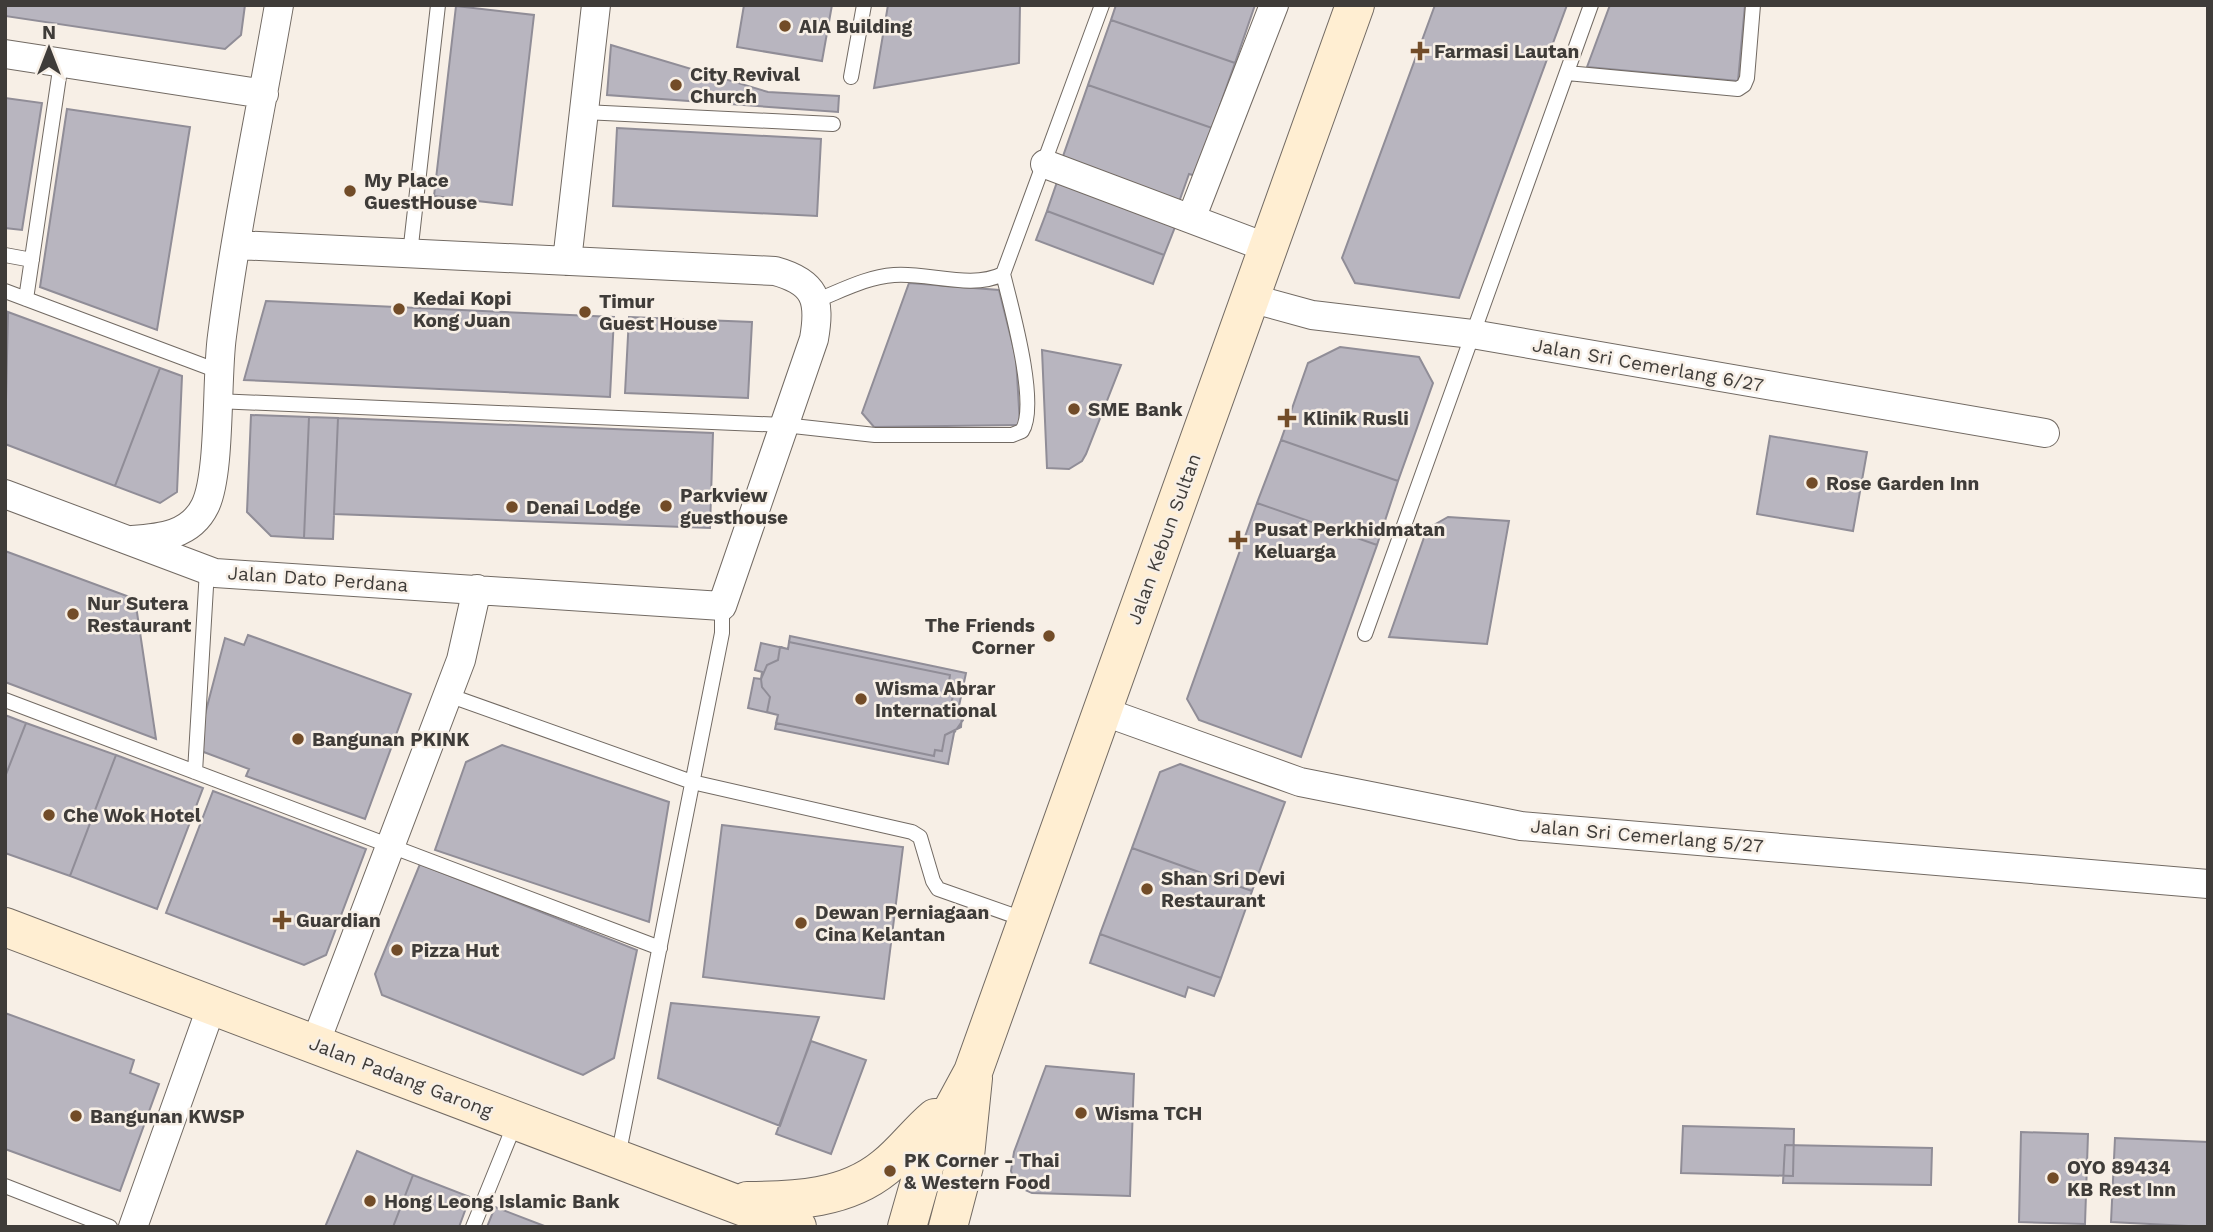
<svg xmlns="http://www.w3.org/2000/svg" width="2213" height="1232" font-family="'Work Sans',sans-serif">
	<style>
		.building { fill: #b8b5bf; stroke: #908d97; stroke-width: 2 }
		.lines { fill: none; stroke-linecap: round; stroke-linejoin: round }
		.lane-casing { stroke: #726a63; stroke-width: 16 }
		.street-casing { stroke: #726a63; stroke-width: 30 }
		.secondary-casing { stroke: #726a63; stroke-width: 40 }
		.lane { stroke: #fff; stroke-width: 14 }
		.street { stroke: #fff; stroke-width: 28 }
		.secondary { stroke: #ffeed2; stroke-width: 38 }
		.poi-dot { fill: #724c28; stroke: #f7efe6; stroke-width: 2.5 }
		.labels { text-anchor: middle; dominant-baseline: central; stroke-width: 5; stroke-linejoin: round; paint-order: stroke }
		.poi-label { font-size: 19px; font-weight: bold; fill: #3f3c39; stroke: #f7efe6; text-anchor: start }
		.street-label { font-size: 19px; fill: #3f3c39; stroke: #f7efe6 }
	</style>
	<rect width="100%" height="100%" fill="#f7efe6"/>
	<path class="building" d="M5,5H245L241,35L225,49L5,16Z
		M744,5H832L822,61L737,47Z
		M888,5H1020L1019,63L874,88Z
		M1116,5H1255L1235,63L1111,20Z
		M1435,5H1567L1459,298L1355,283L1342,258Z
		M1610,5H1745L1738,81L1587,67Z
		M456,6L534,15L512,205L434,196Z
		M1111,20L1235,63L1212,128L1088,85Z
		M611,45L768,92L839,96L838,112L607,95Z
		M1088,85L1212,128L1196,176L1189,174L1179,202L1061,162Z
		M5,98L42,103L22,230L5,228Z
		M67,109L190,127L157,330L40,287Z
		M617,128L821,139L817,216L613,206Z
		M1057,182L1175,227L1164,255L1047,211Z
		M1047,211L1164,255L1153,284L1036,240Z
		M909,283L999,290L1016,358L1020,425L874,427L862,413Z
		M266,301L614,317L610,397L244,380Z
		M8,312L160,368L115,486L5,444Z
		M629,317L752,322L748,398L625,393Z
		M1340,347L1419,357L1433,383L1398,481L1281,440L1308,363Z
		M1042,350L1121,365L1086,454L1082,461L1069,469L1047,468Z
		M160,368L182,376L177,492L160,503L115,486Z
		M251,415L309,417L304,538L271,536L247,512Z
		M309,417L338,418L333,539L304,538Z
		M338,418L713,433L710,528L334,514Z
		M1770,436L1867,452L1853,531L1757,514Z
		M1281,440L1398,481L1377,545L1257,503Z
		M1257,503L1377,545L1301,757L1199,720L1187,699Z
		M1448,517L1509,521L1487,644L1389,637L1427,529Z
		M5,551L135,599L156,739L5,682Z
		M248,635L411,694L365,819L246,776L249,769L201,751L202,726L225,638L244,645Z
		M790,636L966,673L959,706L963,720L954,733L948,764L775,729L778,715L748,708L754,678L761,679L762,672L755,670L761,643L788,649Z
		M789,642L950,675L949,682L956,684L952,700L962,714L961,727L945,735L942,751L935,750L934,756L776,723L778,715L767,712L770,697L762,687L761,679L767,665L778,660L780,647L788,649Z
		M5,715L26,723L5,777Z
		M26,723L116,755L70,876L5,853V777Z
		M502,745L669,802L649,922L435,850L466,762Z
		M116,755L203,788L157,909L70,876Z
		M1180,764L1285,802L1252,891L1132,848L1160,772Z
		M213,791L366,849L326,955L304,965L166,913Z
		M722,825L903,847L884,999L703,977Z
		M1132,848L1252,891L1221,978L1100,934Z
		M420,864L637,950L614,1058L583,1075L382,995L375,974Z
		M1100,934L1221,978L1214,996L1188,987L1185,997L1090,963Z
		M671,1003L819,1017L780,1126L658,1078Z
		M5,1013L134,1060L130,1073L159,1084L120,1191L5,1149Z
		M811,1041L866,1060L831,1154L776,1134Z
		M1046,1066L1134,1074L1130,1196L1032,1193L1016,1186L1011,1171L1014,1152Z
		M1683,1126L1794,1129L1793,1176L1681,1173Z
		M2021,1132L2088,1134L2085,1224L2019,1222Z
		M2115,1138L2208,1142V1227L2111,1222Z
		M1785,1145L1932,1148L1931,1185L1783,1183Z
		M357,1151L413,1175L393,1227H325Z
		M413,1175L470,1197L459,1227H393Z
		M495,1207L547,1227H487Z"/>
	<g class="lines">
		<defs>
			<path id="lane" d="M1567,73L1738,89L1744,85L1747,78L1753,5
				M851,77L864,5
				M584,112L833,124
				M410,254L438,5
				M5,255L32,260
				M5,291L218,371
				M26,299L61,63
				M815,301C841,291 866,277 894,275C928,272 971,290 1003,274L1102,5
				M216,401L784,425L875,435H1012L1022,431C1039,405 1011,306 1003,274
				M1365,634L1591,5
				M448,695L692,782L912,832L920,837L933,881L938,889L1026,920
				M5,700L660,948
				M195,772L207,570
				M618,1157L722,633V606
				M5,1186L110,1227
				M473,1227L516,1121"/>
			<path id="street" d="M5,54L264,94
				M1045,164L1268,248
				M1191,219L1274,5
				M567,261L596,5
				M1250,298L1312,315L1472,334L2045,433
				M5,494L215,573L722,606L814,339C821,299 815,282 775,271L237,245
				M132,540C161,538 191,535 205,506C221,474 216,378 222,336C236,226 260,115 279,5
				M1102,711L1300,782L1521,826L2208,884
				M315,1044L461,660L477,589
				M133,1227L212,1005"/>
			<path id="secondary" d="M5,927L797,1227
				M747,1201C795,1201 846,1199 885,1167C904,1152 917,1133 935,1118
				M907,1227L927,1157L973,1072L1355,5
				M948,1227L964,1166L973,1078"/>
		</defs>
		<use href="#lane" class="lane-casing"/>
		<use href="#street" class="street-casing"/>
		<use href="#secondary" class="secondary-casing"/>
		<use href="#lane" class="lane"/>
		<use href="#street" class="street"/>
		<use href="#secondary" class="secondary"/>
	</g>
	<g class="poi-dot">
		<circle cx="785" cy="26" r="7"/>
		<path d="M1416.5 40.5h7v7h7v7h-7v7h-7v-7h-7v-7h7z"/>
		<circle cx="676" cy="85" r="7"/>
		<circle cx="350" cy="191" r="7"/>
		<circle cx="399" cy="309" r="7"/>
		<circle cx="585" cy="312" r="7"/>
		<circle cx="1074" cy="409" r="7"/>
		<path d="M1283.5 407.5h7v7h7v7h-7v7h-7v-7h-7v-7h7z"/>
		<circle cx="1812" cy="483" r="7"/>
		<circle cx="666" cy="506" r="7"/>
		<circle cx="512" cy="507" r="7"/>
		<path d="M1234.5 529.5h7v7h7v7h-7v7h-7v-7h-7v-7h7z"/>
		<circle cx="73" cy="614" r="7"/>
		<circle cx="1049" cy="636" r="7"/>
		<circle cx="861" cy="699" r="7"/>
		<circle cx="298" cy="739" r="7"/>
		<circle cx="49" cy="815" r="7"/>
		<circle cx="1147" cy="889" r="7"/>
		<path d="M278.5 909.5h7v7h7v7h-7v7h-7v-7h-7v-7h7z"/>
		<circle cx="801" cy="923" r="7"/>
		<circle cx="397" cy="950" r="7"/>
		<circle cx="1081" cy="1113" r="7"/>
		<circle cx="76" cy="1116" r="7"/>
		<circle cx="890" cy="1171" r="7"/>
		<circle cx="2053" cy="1178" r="7"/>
		<circle cx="370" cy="1201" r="7"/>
	</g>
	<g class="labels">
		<g class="poi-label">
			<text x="799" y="26">AIA Building</text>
			<text x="1434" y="51">Farmasi Lautan</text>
			<text x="690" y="74">City Revival<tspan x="690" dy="22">Church</tspan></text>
			<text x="364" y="180">My Place<tspan x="364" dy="22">GuestHouse</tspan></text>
			<text x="413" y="298">Kedai Kopi<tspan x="413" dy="22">Kong Juan</tspan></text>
			<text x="599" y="301">Timur<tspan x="599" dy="22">Guest House</tspan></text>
			<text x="1088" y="409">SME Bank</text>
			<text x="1303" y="418">Klinik Rusli</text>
			<text x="1826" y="483">Rose Garden Inn</text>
			<text x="680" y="495">Parkview<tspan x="680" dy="22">guesthouse</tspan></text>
			<text x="526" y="507">Denai Lodge</text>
			<text x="1254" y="529">Pusat Perkhidmatan<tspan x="1254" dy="22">Keluarga</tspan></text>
			<text x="87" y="603">Nur Sutera<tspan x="87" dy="22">Restaurant</tspan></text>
			<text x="1035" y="625" text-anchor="end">The Friends<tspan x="1035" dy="22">Corner</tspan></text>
			<text x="875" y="688">Wisma Abrar<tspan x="875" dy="22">International</tspan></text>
			<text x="312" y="739">Bangunan PKINK</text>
			<text x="63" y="815">Che Wok Hotel</text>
			<text x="1161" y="878">Shan Sri Devi<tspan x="1161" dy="22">Restaurant</tspan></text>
			<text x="815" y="912">Dewan Perniagaan<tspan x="815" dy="22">Cina Kelantan</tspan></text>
			<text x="296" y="920">Guardian</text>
			<text x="411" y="950">Pizza Hut</text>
			<text x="1095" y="1113">Wisma TCH</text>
			<text x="90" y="1116">Bangunan KWSP</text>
			<text x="904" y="1160">PK Corner - Thai<tspan x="904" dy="22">&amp; Western Food</tspan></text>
			<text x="2067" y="1167">OYO 89434<tspan x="2067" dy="22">KB Rest Inn</tspan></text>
			<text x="384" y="1201">Hong Leong Islamic Bank</text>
		</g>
		<g class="street-label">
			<text transform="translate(1648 365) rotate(10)">Jalan Sri Cemerlang 6/27</text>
			<text transform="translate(1164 539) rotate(-70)">Jalan Kebun Sultan</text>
			<text transform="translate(318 579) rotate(4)">Jalan Dato Perdana</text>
			<text transform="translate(1647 836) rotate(5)">Jalan Sri Cemerlang 5/27</text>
			<text transform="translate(401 1077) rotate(21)">Jalan Padang Garong</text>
		</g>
	</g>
	<rect width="2213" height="1232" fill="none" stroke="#3f3c39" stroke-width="14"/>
	<g transform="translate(49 49)" stroke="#f7efe6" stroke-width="5" paint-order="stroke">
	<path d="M0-5L12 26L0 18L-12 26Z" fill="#3f3c39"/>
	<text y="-10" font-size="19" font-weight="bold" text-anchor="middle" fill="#3f3c39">N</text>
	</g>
</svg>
